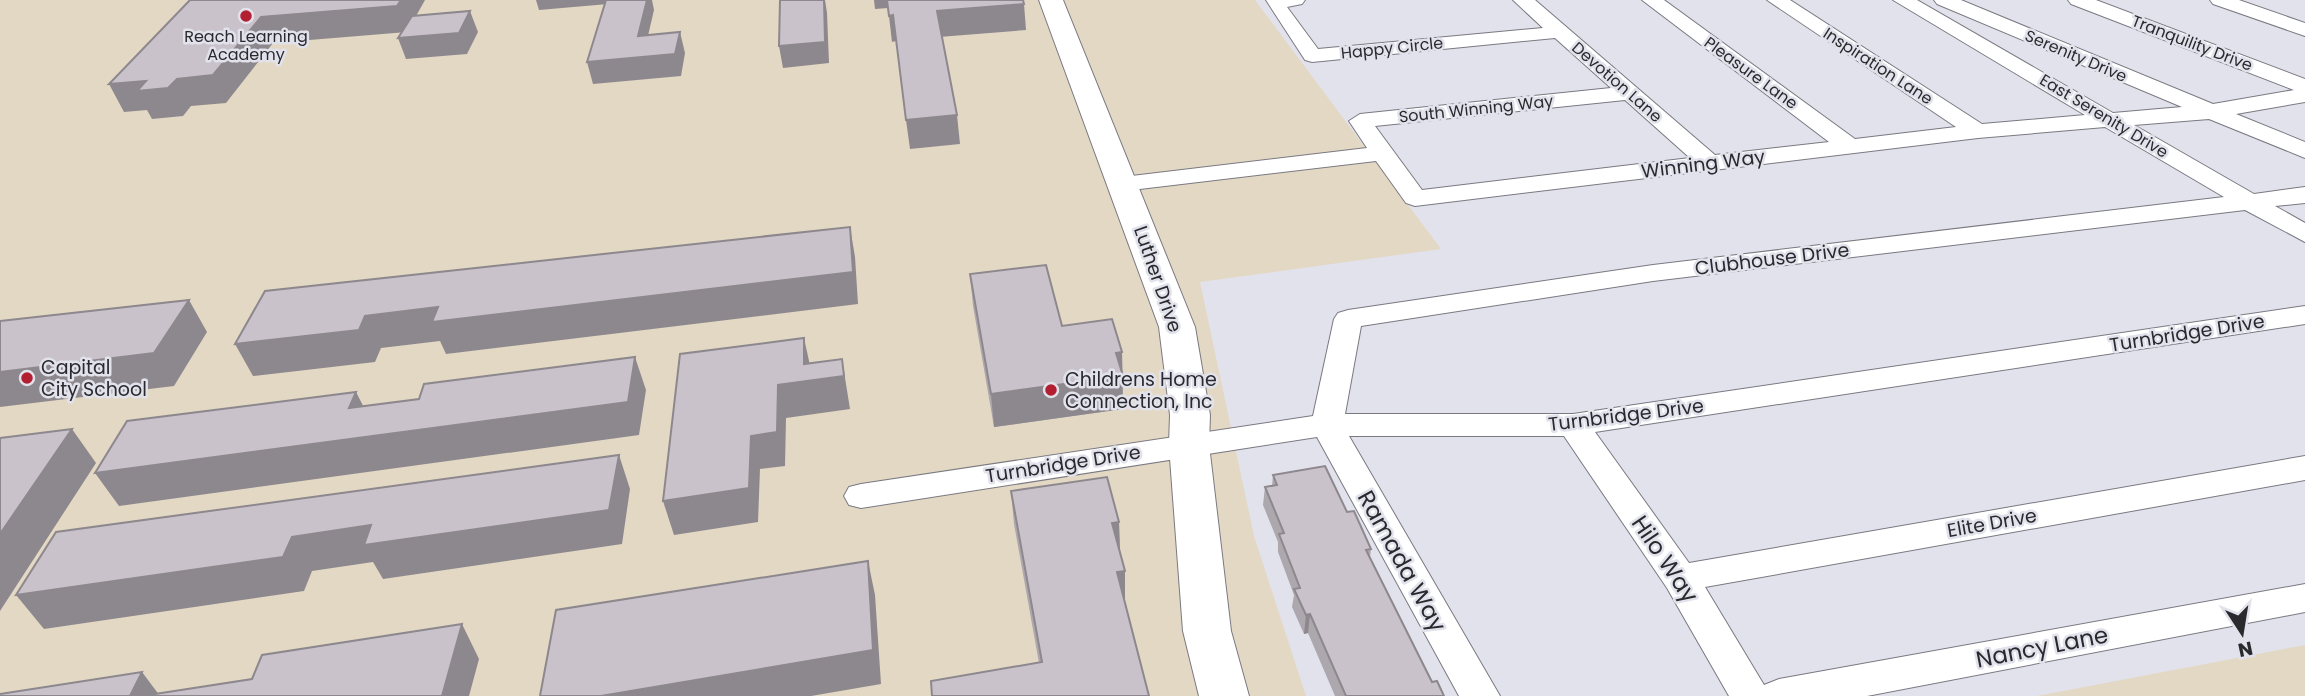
<svg xmlns="http://www.w3.org/2000/svg" width="2305" height="696" font-family="Poppins,sans-serif">
	<style>
		.commercial { fill: #e3d8c4 }
		.lines { fill: none; stroke-linecap: round; stroke-linejoin: round }
		.minor-casing { stroke: #7a7982; stroke-width: 2 }
		.tertiary-casing { stroke: #7a7982; stroke-width: 2 }
		.minor { fill: #fff; fill-rule: evenodd }
		.tertiary { fill: #fff; fill-rule: evenodd }
		.wall { fill: #ada7ae }
		.shaded-wall { fill: #8d888d }
		.building { fill: #c9c2ca; stroke: #8d888d; stroke-width: 2 }
		.poi-dot { fill: #b11f31; stroke: #e2e2ec; stroke-width: 2.5 }
		.labels { text-anchor: middle; dominant-baseline: central; stroke-width: 5; stroke-linejoin: round; paint-order: stroke }
		.far-poi-label { font-size: 16px; fill: #2a2a2e; stroke: #e2e2ec }
		.far-street-label { font-size: 16px; fill: #2a2a2e; stroke: #e2e2ec }
		.street-label { font-size: 19px; fill: #2a2a2e; stroke: #e2e2ec }
		.poi-label { font-size: 19px; fill: #2a2a2e; stroke: #e2e2ec; text-anchor: start }
		.near-street-label { font-size: 23px; fill: #2a2a2e; stroke: #e2e2ec }
	</style>
	<rect width="100%" height="100%" fill="#e2e2ec"/>
	<path class="commercial" d="M0,0H1255L1441,249L1200,282L1254,536L1306,696H0Z
		M2305,645V696H2037Z"/>
	<g class="lines">
		<defs>
			<path id="minor" d="M1266,0H1305L1302,4L1287,7L1318,49L1543,28L1513,0H1535L1715,155L1829,142L1642,0H1664L1855,139L1956,127L1767,0H1790L1982,124L2085,115L1893,0H1917L2113,113L2182,107L1937,4L1934,0H1961L2213,104L2294,90L2071,4L2068,0H2096L2305,79V102L2236,114L2305,142V158L2209,119L2134,125L2254,194L2305,187V203L2275,206L2305,223V242L2245,210L1653,281L1361,326L1345,414H1573L2305,306V324L1595,432L1689,563L2305,456V480L1705,587L1764,685L1779,679L2305,584V612L1867,696H1729L1667,588L1564,436H1349L1500,696H1459L1317,437L861,508L849,505L844,496L849,487L861,484L1313,416L1334,319L1338,313L1348,310L1653,265L2224,197L2105,127L1978,138L1415,206L1406,203L1376,161L1123,191L1114,189L1111,184L1114,179L1123,177L1367,148L1349,121L1360,114L1611,88L1555,38L1312,62L1305,60ZM1625,100L1690,158L1422,190L1375,126Z
				M2210,0H2239L2305,23V36L2213,4Z"/>
			<path id="tertiary" d="M1039,0H1063L1195,327L1210,415L1209,445L1231,631L1249,696H1199L1183,631L1169,445L1170,415L1159,327Z"/>
		</defs>
		<use href="#minor" class="minor-casing"/>
		<use href="#tertiary" class="tertiary-casing"/>
		<use href="#minor" class="minor"/>
		<use href="#tertiary" class="tertiary"/>
	</g>
	<path class="wall" d="M970,274L1062,326L1122,352L1123,409L994,427L973,306Z
		M1273,475L1347,512L1371,549L1370,557L1432,682L1444,696H1335L1308,633L1304,634L1292,607L1294,595L1278,552V542L1263,505L1265,487L1272,486Z
		M1011,491L1119,522L1120,552L1125,571V604L1149,696L1039,663L1014,524Z"/>
	<path class="shaded-wall" d="M401,0H425L407,32L273,43L226,103L191,106L183,116L152,119L147,110L124,112L109,84L177,79L261,17Z
		M536,0H632L631,2L539,10Z
		M647,0H652L654,10L643,57L638,36Z
		M824,0H825L827,13L829,63L783,68L779,46Z
		M874,0H887L888,8L875,9Z
		M1024,4L1026,30L939,37L937,11Z
		M470,11L478,32L467,54L406,59L398,38Z
		M893,15L896,41L892,42L889,16Z
		M680,32L685,53L681,76L593,84L587,62Z
		M957,115L960,144L910,149L906,120Z
		M850,227L855,257L858,304L446,354L440,341L381,348L375,362L253,376L235,344L365,316Z
		M189,300L207,332L174,386L0,407V372Z
		M804,338L811,370L842,359L850,409L786,418L785,466L760,469L758,522L674,535L663,501L751,436L778,385L804,364Z
		M1122,352L1123,409L994,427L991,394L1116,353Z
		M635,357L646,390L639,435L119,506L95,473L349,408L356,392L373,425Z
		M72,429L96,463L0,611V534Z
		M619,455L630,489L622,544L383,579L373,562L312,571L304,591L44,629L16,595L292,537Z
		M1119,522L1120,554L1112,523Z
		M868,561L875,595L881,684L811,696H601Z
		M1125,571V604L1117,572Z
		M1310,614L1308,633L1304,634L1306,615Z
		M462,624L479,659L469,696H442Z
		M142,672L160,696H130Z"/>
	<path class="building" d="M190,0H401L397,6L261,17L213,75L177,79L168,88L137,91L146,81L109,84Z
		M606,0H647L638,36L680,32L675,54L587,62Z
		M780,0H824L825,42L779,46Z
		M887,0H1023L1024,4L937,11L957,115L906,120L893,15L889,16Z
		M470,11L459,33L398,38L412,16Z
		M850,227L853,272L432,322L438,307L365,316L359,330L235,344L265,291Z
		M1046,265L1062,326L1112,319L1122,352L1116,353L1123,376L991,394L970,274Z
		M189,300L154,353L0,372V321Z
		M804,338V364L842,359L844,376L778,385L777,432L751,436L749,488L663,501L680,354Z
		M635,357L628,402L95,473L127,421L356,392L349,408L419,399L424,384Z
		M72,429L0,534V438Z
		M619,455L609,510L364,545L371,525L292,537L283,557L16,595L56,532Z
		M1325,466L1347,512L1354,511L1371,549L1366,550L1432,682L1437,681L1444,696H1346L1310,614L1306,615L1294,589L1300,588L1279,534L1284,533L1265,487L1277,485L1273,475Z
		M1107,477L1119,522L1112,523L1125,571L1117,572L1149,696H932L931,681L1042,662L1011,491Z
		M868,561L873,650L601,696H540L556,610Z
		M462,624L442,696H142L252,679L262,655Z
		M142,672L130,696H0V694Z"/>
	<g class="poi-dot">
		<circle cx="246" cy="16" r="7"/>
		<circle cx="27" cy="378" r="7"/>
		<circle cx="1051" cy="390" r="7"/>
	</g>
	<g class="labels">
		<g class="far-poi-label">
			<text x="246" y="36">Reach Learning<tspan x="246" dy="18">Academy</tspan></text>
		</g>
		<g class="far-street-label">
			<text transform="translate(2192 43) rotate(21)">Tranquility Drive</text>
			<text transform="translate(1392 48) rotate(-6)">Happy Circle</text>
			<text transform="translate(2076 56) rotate(23)">Serenity Drive</text>
			<text transform="translate(1878 66) rotate(33)">Inspiration Lane</text>
			<text transform="translate(1751 73) rotate(36)">Pleasure Lane</text>
			<text transform="translate(1617 82) rotate(41)">Devotion Lane</text>
			<text transform="translate(1476 109) rotate(-6)">South Winning Way</text>
			<text transform="translate(2104 116) rotate(31)">East Serenity Drive</text>
		</g>
		<g class="street-label">
			<text transform="translate(1703 164) rotate(-7)">Winning Way</text>
			<text transform="translate(1772 259) rotate(-7)">Clubhouse Drive</text>
			<text transform="translate(1158 279) rotate(71)">Luther Drive</text>
			<text transform="translate(2187 333) rotate(-9)">Turnbridge Drive</text>
			<text transform="translate(1626 415) rotate(-7)">Turnbridge Drive</text>
			<text transform="translate(1063 464) rotate(-9)">Turnbridge Drive</text>
			<text transform="translate(1992 523) rotate(-10)">Elite Drive</text>
		</g>
		<g class="poi-label">
			<text x="41" y="367">Capital<tspan x="41" dy="22">City School</tspan></text>
			<text x="1065" y="379">Childrens Home<tspan x="1065" dy="22">Connection, Inc</tspan></text>
		</g>
		<g class="near-street-label">
			<text transform="translate(1665 559) rotate(56)">Hilo Way</text>
			<text transform="translate(1402 561) rotate(61)">Ramada Way</text>
			<text transform="translate(2042 647) rotate(-11)">Nancy Lane</text>
		</g>
	</g>
	<g transform="translate(2242 633) rotate(168)" stroke="#e2e2ec" stroke-width="5" paint-order="stroke">
	<path d="M0-5L12 26L0 18L-12 26Z" fill="#2a2a2e"/>
	<text y="-10" font-size="19" font-weight="bold" text-anchor="middle" fill="#2a2a2e">N</text>
	</g>
</svg>
